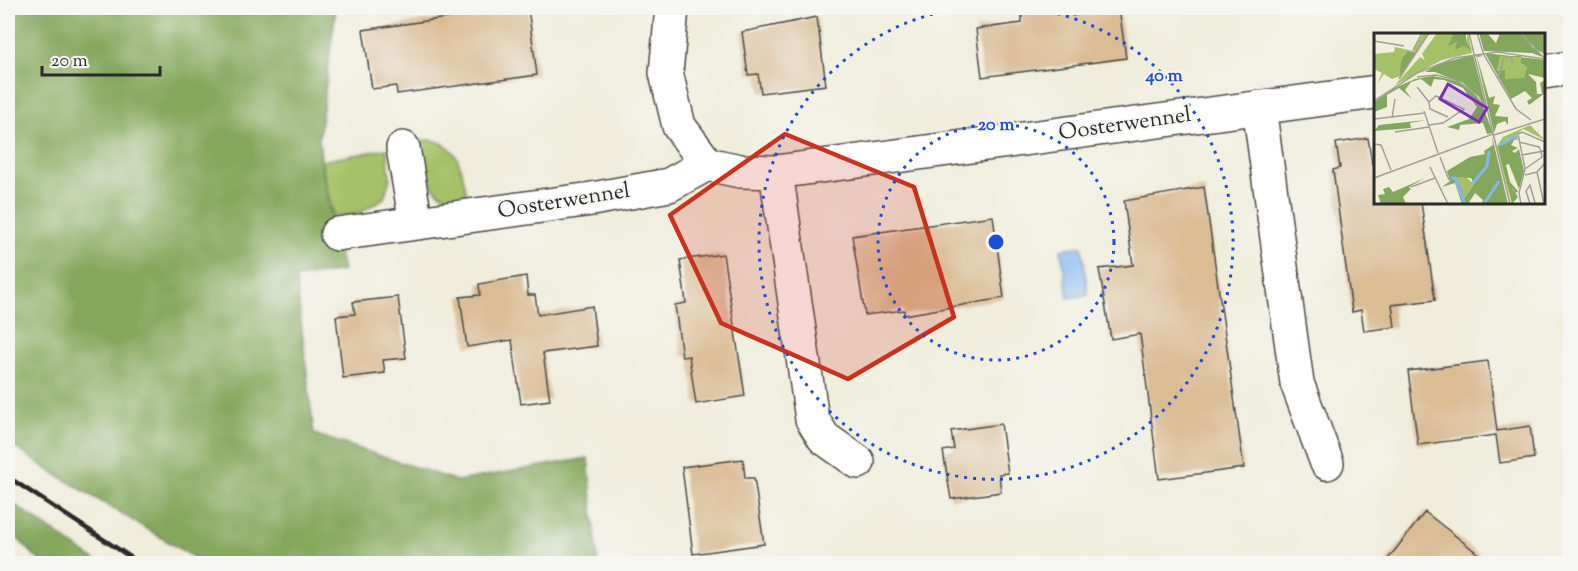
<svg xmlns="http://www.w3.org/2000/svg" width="1578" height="571" font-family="'Sorts Mill Goudy',serif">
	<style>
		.green { fill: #a4c168; stroke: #68764a; stroke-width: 1.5 }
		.forest { fill: #83a75c; stroke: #576944; stroke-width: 1.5 }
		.water { fill: #83b7f1; stroke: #57718e; stroke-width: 1.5 }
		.building { fill: #dabc95 }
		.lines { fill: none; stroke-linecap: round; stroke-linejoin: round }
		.street-casing { stroke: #494845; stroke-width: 36 }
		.street { stroke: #fff; stroke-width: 33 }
		.rail { stroke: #2b2b2b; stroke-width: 4.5 }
		.marked { fill: #c8321e; fill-opacity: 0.2; stroke: #c8321e; stroke-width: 4.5; stroke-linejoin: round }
		.ring { fill: none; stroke: #1d4ed8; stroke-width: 3; stroke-dasharray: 3 6 }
		.labels { text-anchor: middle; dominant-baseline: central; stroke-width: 4.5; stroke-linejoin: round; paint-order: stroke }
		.street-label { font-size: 22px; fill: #2b2b2b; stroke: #f6f6f2 }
		.inset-river { fill: none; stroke: #83b7f1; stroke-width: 3 }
		.inset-road { fill: none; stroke: #a19f95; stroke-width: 1.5 }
		.view { fill: #7b2cbf; fill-opacity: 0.15; stroke: #7b2cbf; stroke-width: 3 }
		.inset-edge { fill: none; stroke: #2b2b2b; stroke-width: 3 }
		.centre { fill: #1d4ed8; stroke: #f6f6f2; stroke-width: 3 }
		.ring-label { font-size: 18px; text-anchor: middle; font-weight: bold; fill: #1d4ed8; stroke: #f6f6f2; stroke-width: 4.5; stroke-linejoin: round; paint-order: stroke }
	</style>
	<rect width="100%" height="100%" fill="#f6f6f2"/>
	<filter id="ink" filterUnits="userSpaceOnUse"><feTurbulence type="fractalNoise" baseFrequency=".0167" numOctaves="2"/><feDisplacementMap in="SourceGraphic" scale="12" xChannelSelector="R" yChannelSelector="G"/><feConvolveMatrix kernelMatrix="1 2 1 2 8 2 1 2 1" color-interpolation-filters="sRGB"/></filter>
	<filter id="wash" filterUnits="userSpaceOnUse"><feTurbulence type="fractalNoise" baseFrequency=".008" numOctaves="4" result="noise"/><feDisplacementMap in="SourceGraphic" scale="24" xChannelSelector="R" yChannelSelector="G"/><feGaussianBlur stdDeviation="1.35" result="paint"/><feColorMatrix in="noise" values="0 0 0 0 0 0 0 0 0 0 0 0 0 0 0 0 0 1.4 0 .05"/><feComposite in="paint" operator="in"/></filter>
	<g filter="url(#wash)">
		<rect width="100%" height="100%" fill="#f0eddb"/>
		<path class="green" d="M430,140C461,144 462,172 467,197C428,205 425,168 419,141Z
			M387,149L390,178L384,198L358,214L334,217L321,161Z"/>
		<path class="forest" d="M8,8H336L319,139L322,169L343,271L296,278L314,434L457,481L588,458L598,563H203L44,467L8,442Z
			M8,500L99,563H42L8,529Z"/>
		<path class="water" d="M1082,246L1088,295L1068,298L1061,249Z"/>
		<g id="blocks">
			<path class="building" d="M516,8H528L537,75L397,94L396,86L372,89L363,30Z
				M1037,8H1071L1072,16L1119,8L1126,58L982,77L976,29L1022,23V14L1038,12Z
				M817,17L826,85L761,93L758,74L748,75L742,32Z
				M1368,138L1372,164L1376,163V202H1421L1435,300L1392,305L1395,327L1364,331L1361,310L1352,312L1333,170L1340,168L1336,143Z
				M1204,187L1244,468L1159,479L1140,334L1111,339L1099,269L1133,265L1124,201Z
				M993,216L1004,298L904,315V310L865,315L852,236Z
				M723,254L745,396L696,404L689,356L682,357L675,305L686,303L680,260Z
				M526,276L528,295H535L538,315L592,306L597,346L543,353L550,400L521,404L512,340L467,347L460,297L480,295L479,284Z
				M398,297L406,358L383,360L385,373L343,378L336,316L355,314L353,302Z
				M1488,361L1497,431L1530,426L1534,458L1500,463L1496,435L1418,445L1408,371Z
				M1001,424L1008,473L999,474L1001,492L951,499L943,451L954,449L951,431Z
				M743,459L745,478H754L764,544L693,554L682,467Z
				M1425,512L1491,564H1384Z"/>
		</g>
	</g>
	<g filter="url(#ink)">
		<use href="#blocks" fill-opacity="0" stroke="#494845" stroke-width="1.5"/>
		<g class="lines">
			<defs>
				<path id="street" d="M672,8L666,73L679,126L707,164L740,171L776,172L1376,92
					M1544,72L1570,68
					M1259,107L1297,383L1327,463
					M403,148L416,223
					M776,172L812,419L824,438L858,462
					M337,234L592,199L669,185L707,164"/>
			</defs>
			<use href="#street" class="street-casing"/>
			<use href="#street" class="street"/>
			<path class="rail" d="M8,477L141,564
				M8,559L12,564"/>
		</g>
	</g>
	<path class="marked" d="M785,134L914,187L954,317L848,379L721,323L670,215Z"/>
	<g class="ring">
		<circle cx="996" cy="242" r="118"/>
		<path d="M1031 8A237 237 0 1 1 961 8"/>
	</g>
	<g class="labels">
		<g class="street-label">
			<text transform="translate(1125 125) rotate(-8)">Oosterwennel</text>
			<text transform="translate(564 202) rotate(-9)">Oosterwennel</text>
		</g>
	</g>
	<g transform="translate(1374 33)">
		<rect width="171" height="171" fill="#f0eddb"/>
		<path d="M49,0H54L42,20H31L26,43L18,46L10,41L3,51L8,40L0,36V21L20,19L21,14L39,18ZM63,0H80L84,11L97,16L92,8L94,0L98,20L68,27L21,52L46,24L51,27L48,21ZM125,23H147L153,34L150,46L129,50L123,38ZM156,92L171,107L149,96L143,101L144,107L133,106L126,113L137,171L123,113L129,104ZM91,143L100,151L91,165L83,144Z" fill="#a4c168"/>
		<path d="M80,0H92V8L98,17L89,13L81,17L83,9L74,13ZM105,0H113L122,10L126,0H146L171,25L158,20L110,18ZM148,0H171V20L159,15ZM33,18L42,20L26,43L27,28ZM111,20L171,27V45L154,41L162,49L163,61H168L166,50L171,47V60L155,72L153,68L158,65L151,58L137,66ZM126,23H147V30L153,34L150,45L131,46V37L123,38ZM102,21L109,23L103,24L115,65L121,63L119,71L126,72L121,83L134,84V92L131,88L123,91L120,100ZM99,22L113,78L105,64L89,50L61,39H51L64,31ZM59,43L83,48L97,58L107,69L119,100L113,101L109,90L86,92L85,97L73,94L95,86L103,74L89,55L70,47L60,46L57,54L47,46L37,49L31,57L38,66L25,55L13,62V74L0,79V69L23,54L41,46ZM52,87L36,90L37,95L0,98L5,92ZM118,103L134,171H107L109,167L101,160L94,171H88L81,150L68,154L76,148L73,138L96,124L111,121L110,118L119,112ZM83,144L97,145L100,151L91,165ZM142,104L137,112L144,115L138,118L141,120L145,116L150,138L145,156L135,131L132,132L136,149L144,158L142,160L137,153L144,164L138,171L124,114ZM51,145L35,154L37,156L29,164L32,171H7L4,162L11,161L9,156L15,154L19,159Z" fill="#83a75c" fill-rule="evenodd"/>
		<path class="inset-river" d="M126,112L142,103M77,145H81L91,171M99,150L113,133L115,118M110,171L125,148"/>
		<path class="inset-road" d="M95,0L136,171M103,0L110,22L142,76L157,87M147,0L159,15L171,20M0,8L30,13M39,17L48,0M43,44L62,42L82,47L98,58L109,72M25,46L55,0M124,46L130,24H138V30M43,54L55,69M0,68L43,40L81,25L123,19L171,26M50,78L64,120M18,85L21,66M0,86L51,80M55,92L69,90L90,76L62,63L55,69L56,76L74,84M21,99L55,94M120,102L171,86M145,109L165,114L167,118L168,124L151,136M0,111L7,112L17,137M148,122L170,118M66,124L75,147M56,134L74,171M163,139L170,171M151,142L163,139L171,130M0,145L119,101M37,154L61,145M147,171L145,160L151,136L144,101L148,99L171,109M156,171L152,158L156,152L161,170"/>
		<path class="view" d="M74,51L113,75L105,89L66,66Z"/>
		<rect width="171" height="171" class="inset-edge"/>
	</g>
	<circle cx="996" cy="242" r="9" class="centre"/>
	<g class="ring-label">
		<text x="1164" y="81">40 m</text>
		<text x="996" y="130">20 m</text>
	</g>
	<rect width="1578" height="571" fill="none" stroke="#f6f6f2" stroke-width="30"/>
	<path d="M42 66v9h118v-9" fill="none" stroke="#2b2b2b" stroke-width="3"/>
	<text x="51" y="66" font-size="18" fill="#2b2b2b" stroke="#f6f6f2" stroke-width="4.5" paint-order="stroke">20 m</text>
</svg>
